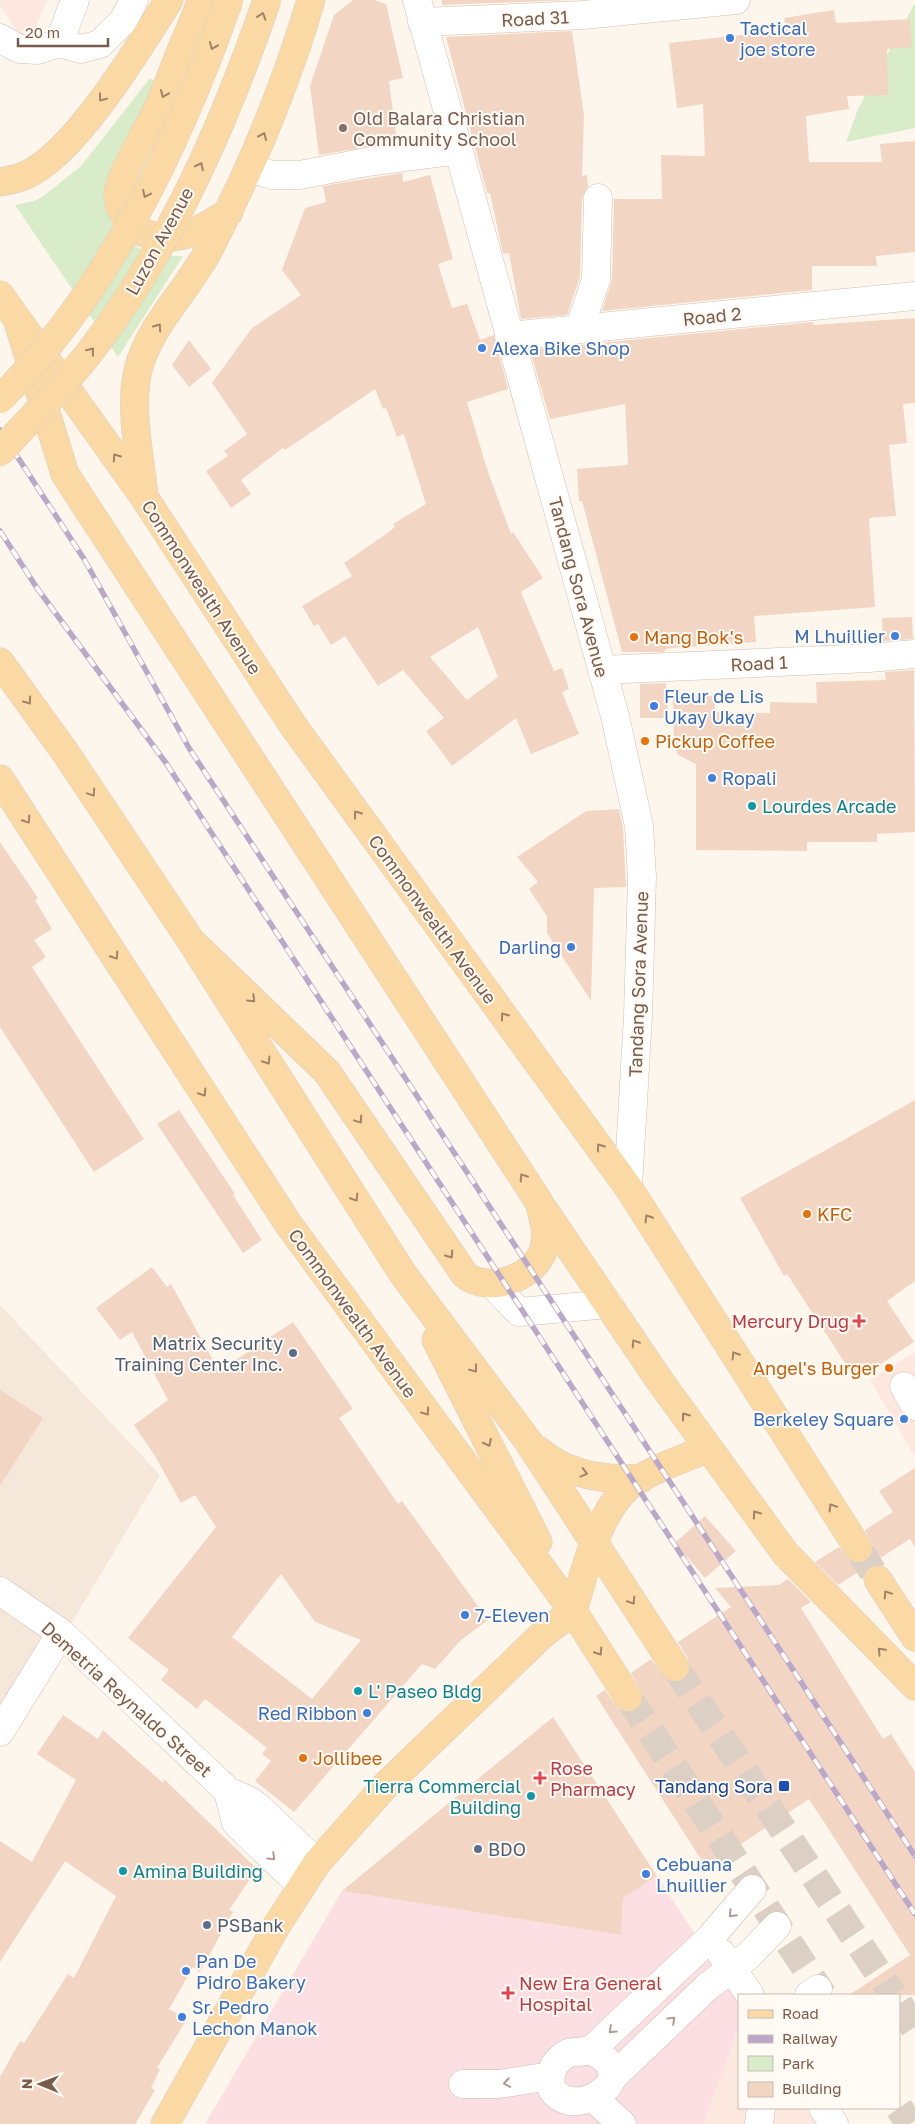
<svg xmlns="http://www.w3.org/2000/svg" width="915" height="2124" font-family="'Golos Text',sans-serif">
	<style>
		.residential { fill: #f5e8da }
		.commercial { fill: #fde8e0 }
		.medical { fill: #fbdfe3 }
		.green { fill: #d8ecc9 }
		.building { fill: #f3d5c3; fill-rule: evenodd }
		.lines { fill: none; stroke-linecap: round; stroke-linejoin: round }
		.major-tunnel { stroke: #dcd0c4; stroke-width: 28; stroke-dasharray: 28 14; stroke-linecap: butt }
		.minor-casing { stroke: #d1beb0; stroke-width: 29 }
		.major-casing { stroke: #dad1cd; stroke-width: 29 }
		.minor { stroke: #fff; stroke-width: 28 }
		.major { stroke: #fbd9a5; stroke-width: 28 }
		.rail-casing { stroke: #b9a8c9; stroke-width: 5.5 }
		.rail { stroke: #fffaf3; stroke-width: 4; stroke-dasharray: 11; stroke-linecap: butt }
		.major-bridge-casing { stroke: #dad1cd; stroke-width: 29; stroke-linecap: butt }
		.major-bridge { stroke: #fbd9a5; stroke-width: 28 }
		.oneway { stroke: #a18267 }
		.oneway2 { stroke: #af9d94 }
		.shop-dot { fill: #3f7fe0; stroke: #fffaf3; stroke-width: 2 }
		.education-dot { fill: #8d6e63; stroke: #fffaf3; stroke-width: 2 }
		.food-dot { fill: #e8710a; stroke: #fffaf3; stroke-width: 2 }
		.culture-dot { fill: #0f9aa8; stroke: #fffaf3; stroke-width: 2 }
		.health-dot { fill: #e0444e; stroke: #fffaf3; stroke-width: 2 }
		.service-dot { fill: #5c6f8a; stroke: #fffaf3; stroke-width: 2 }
		.transit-dot { fill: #1a4fb4; stroke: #fffaf3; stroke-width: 2 }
		.labels { text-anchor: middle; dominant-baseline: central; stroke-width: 4; stroke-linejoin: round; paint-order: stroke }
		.street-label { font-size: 18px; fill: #7a5c4d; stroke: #fffaf3 }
		.shop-label { font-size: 18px; fill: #366cbe; stroke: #fffaf3; text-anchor: start }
		.education-label { font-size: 18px; fill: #785e54; stroke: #fffaf3; text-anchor: start }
		.food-label { font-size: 18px; fill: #c56008; stroke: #fffaf3; text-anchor: start }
		.culture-label { font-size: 18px; fill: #0d838f; stroke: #fffaf3; text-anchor: start }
		.health-label { font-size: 18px; fill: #be3a42; stroke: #fffaf3; text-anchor: start }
		.service-label { font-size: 18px; fill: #4e5e75; stroke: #fffaf3; text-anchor: start }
		.transit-label { font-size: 18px; fill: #164399; stroke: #fffaf3; text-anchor: end }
	</style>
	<rect width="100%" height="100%" fill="#fdf6ec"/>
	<path class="residential" d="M0,1305L160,1475L0,1742Z"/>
	<path class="commercial" d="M0,0H47L28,47L0,5Z
		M915,1352V1457L870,1380Z
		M739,2026V2108H812L823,2124H703Z"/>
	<path class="medical" d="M657,1876L739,2001V2026L703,2124H205L342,1891L621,1935L623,1898Z"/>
	<path class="green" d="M915,3V128L846,142L858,109Z
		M150,78L154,81L152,92C141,119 129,146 118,173C114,181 107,192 107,201C107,242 147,257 183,256L118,357L15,205L34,201L42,197L81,166Z"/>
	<path class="building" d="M353,0H374L386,4L403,78L389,81L397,142L319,155L310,86L334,15Z
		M442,0H568L442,5Z
		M834,10L836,23L910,19L912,47L887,49L888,95L847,96L849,109L806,116L809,162H882L880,144L915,141V252L876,256L877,266H812V290L602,311L612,280L614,199H662L661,155L705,156L703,104L677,108L669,43L786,30L784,18Z
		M572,31L584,116L582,176L587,175L588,187L582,198L580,277L567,315L521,319L509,253L503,254L490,193H487L446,37Z
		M402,173L403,182L430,175L453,259L438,264L452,308L467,304L480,340L494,335L508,389L467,402L488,472L511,534L513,532L543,578L521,592L554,671L562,668L569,689L562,692L579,734L531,754L516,718L452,766L426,731L444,718L403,670L378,686L345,636L331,645L318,624L314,626L302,606L352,576L344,563L386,534L395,527L393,524L426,504L404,434L397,437L386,408L383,409L375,389L285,450L283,448L241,480L251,494L231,508L206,471L228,456L224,451L247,434L212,383L252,328L301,295L282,270L305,208L326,202L323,186ZM478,627L498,677L467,700L430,657Z
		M915,318V403L903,404L907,443L889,445L896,516L869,518L875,607L754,616L756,642L673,648L665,649V652H622L582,501H579L577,469L627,465L628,462L625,404L550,419L530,350L813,322V325Z
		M189,340L211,369L189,387L172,365Z
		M912,617L913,639L883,641L882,618Z
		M914,670L915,832L877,834V842H807V851L696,850V764L678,755L674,746L673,696H715V712L770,713V702L817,703L816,682L886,680L885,672Z
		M666,683L668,718H640V684Z
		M619,809L623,828L626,887L594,888L591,1001L547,933V916L529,889L538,882L517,857L586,811Z
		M0,842L38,898L35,900L52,929L34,940L46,957L32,967L144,1139L94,1172L0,1027Z
		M915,1100V1281L887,1301L914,1342L856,1380L787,1274L784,1276L740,1198Z
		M179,1110L235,1194L233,1195L262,1240L243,1253L157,1124Z
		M152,1267L167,1287L171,1284L219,1371L293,1322L353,1409L339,1418L398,1504L402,1501L488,1620L461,1640L435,1669L422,1664L294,1812L255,1781L271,1761L262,1754L267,1748L205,1699L197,1709L161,1680L169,1670L128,1638L216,1527L195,1495L181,1503L155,1456L134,1425L168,1400L132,1332L120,1340L96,1308ZM281,1574L315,1622L361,1640L312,1699L232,1637Z
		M0,1390L43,1418L0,1486Z
		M915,1468V1547L910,1539L838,1585L815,1562L839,1547L851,1562L859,1564L867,1561L872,1555L874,1547L865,1530L893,1512L879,1491Z
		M705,1516L736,1551L705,1578L675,1543Z
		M788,1579L811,1602L801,1608L883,1739L891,1734L915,1772V1995H849L910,1955L809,1799L706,1867L596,1696L605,1690L620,1711L628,1713L636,1710L642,1704L644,1696L631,1673L651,1659L668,1681L676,1683L683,1680L689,1674L691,1667L688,1659L678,1642L731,1607L715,1588L779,1585Z
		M63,1715L98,1739L103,1730L163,1783L164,1779L257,1869L229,1910L233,1912L200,1972L193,1967L169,2009L187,2019L157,2068L160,2069L151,2088L155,2090L135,2124H0V2077L20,2041L24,2043L68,1974L74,1978L116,1896L65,1861L0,1962V1841L32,1862L76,1780L37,1754Z
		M553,1717L657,1876L623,1898L621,1935L342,1891Z"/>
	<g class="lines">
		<path class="major-tunnel" d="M858,1548L878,1580
			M675,1667L893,1995
			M628,1697L823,1995
			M899,2004L915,2029
			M899,2108L910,2124"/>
		<defs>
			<path id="minor" d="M417,0L615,716L639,826L642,877L638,1016L628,1187
				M422,22L583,15L736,0
				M0,38L19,49L38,50L59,43L81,49L100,44L123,21L134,0
				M59,43L75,0
				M249,168L272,175H300L367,162L458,150
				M579,329L596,280L598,198
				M509,336L915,296
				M602,670L869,658L915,654
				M492,1284L519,1312L609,1304
				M904,1386L915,1406
				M0,1591L61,1633L228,1791L250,1801L259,1808L317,1863
				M0,1732L61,1633
				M228,1791L236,1823L301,1885
				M721,1953L750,1995
				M809,1995L818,1989
				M589,2050C651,2075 573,2124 552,2089C548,2078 552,2065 561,2058C572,2048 579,2054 589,2050C595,2048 602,2040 607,2035L710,1938L752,1889
				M612,2078L707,1987L748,1956L777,1926
				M463,2084H499L551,2076
				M600,2104L622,2124
				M823,2108L834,2124
				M759,2124L761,2108"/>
			<path id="major" d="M201,0C197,15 190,29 184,43C175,65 167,88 157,110C148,128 119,177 118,193C117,211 131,229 147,234C179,244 203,229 229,212
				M0,182C9,180 18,179 26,175C75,154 140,46 169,0
				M0,295L144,497L292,724L628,1187L858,1548
				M17,319L65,474L539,1202C543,1217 548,1232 544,1248C536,1278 489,1294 465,1275L327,1072L191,941
				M144,495C140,458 129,407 138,370C149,326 186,292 207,253C250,172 285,88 311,0
				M0,662L65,752L191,941L403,1274L528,1441L675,1667
				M0,779L289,1225L573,1611L628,1697
				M544,1210L662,1384L785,1553L915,1686
				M436,1340L538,1542
				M538,1450C567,1475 604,1481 642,1478
				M878,1580L915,1637
				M573,1611C585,1572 598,1509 632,1484C654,1468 684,1459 708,1448
				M165,2124L277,1925L317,1863L386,1785L542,1635L573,1611"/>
		</defs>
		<use href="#minor" class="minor-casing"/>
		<use href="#major" class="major-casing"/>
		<use href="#minor" class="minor"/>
		<use href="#major" class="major"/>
		<defs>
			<path id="rail" d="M0,430L84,559L189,748L915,1856
				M0,531L37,588L166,763L915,1914"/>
		</defs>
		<use href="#rail" class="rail-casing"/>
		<use href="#rail" class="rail"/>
		<defs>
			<path id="major-bridge" d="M0,399C110,289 178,145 229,0
				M0,452C31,418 65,385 93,348C172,244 225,122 267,0"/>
		</defs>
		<use href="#major-bridge" class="major-bridge-casing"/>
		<use href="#major-bridge" class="major-bridge"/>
	</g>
	<defs><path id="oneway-chevron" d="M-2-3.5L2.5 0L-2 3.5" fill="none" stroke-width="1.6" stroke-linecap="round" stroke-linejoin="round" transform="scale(1.25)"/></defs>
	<g class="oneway">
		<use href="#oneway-chevron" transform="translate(262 16) rotate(-71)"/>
		<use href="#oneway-chevron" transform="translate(213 46) rotate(112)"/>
		<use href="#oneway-chevron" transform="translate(164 94) rotate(113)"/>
		<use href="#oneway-chevron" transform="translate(102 98) rotate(127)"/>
		<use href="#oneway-chevron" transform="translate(263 136) rotate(-67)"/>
		<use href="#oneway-chevron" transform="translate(200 166) rotate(-63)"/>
		<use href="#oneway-chevron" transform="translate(146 194) rotate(115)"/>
		<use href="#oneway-chevron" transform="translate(158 327) rotate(-55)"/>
		<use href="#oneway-chevron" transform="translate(91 351) rotate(-52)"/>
		<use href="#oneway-chevron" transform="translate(116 457) rotate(-125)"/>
		<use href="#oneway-chevron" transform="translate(28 701) rotate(54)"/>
		<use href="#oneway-chevron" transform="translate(92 793) rotate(56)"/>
		<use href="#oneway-chevron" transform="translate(357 814) rotate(-126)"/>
		<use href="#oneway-chevron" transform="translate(27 820) rotate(57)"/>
		<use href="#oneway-chevron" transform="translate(115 956) rotate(57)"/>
		<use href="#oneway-chevron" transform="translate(252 999) rotate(44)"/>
		<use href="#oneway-chevron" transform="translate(504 1016) rotate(-126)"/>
		<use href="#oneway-chevron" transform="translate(267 1061) rotate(58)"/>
		<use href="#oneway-chevron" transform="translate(203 1093) rotate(57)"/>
		<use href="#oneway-chevron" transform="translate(359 1120) rotate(56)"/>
		<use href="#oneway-chevron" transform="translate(600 1147) rotate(-126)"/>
		<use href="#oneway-chevron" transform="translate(523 1177) rotate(-123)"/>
		<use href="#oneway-chevron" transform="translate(355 1198) rotate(57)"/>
		<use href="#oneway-chevron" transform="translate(648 1218) rotate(-122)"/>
		<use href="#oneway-chevron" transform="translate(450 1255) rotate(55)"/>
		<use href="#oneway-chevron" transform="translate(635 1343) rotate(-123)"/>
		<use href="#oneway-chevron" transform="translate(735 1355) rotate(-122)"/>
		<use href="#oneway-chevron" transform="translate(474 1369) rotate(53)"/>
		<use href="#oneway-chevron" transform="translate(426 1412) rotate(54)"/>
		<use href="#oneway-chevron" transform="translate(685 1416) rotate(-126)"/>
		<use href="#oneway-chevron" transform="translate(488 1443) rotate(63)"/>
		<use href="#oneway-chevron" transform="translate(584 1473) rotate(15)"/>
		<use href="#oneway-chevron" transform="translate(832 1507) rotate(-122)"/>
		<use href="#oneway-chevron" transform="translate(756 1514) rotate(-126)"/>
		<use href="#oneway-chevron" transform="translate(887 1594) rotate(-123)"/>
		<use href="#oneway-chevron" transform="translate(632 1601) rotate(57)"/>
		<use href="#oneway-chevron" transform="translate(881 1651) rotate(-134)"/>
		<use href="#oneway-chevron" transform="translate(599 1652) rotate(57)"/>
	</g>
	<g class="oneway2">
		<use href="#oneway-chevron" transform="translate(272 1857) rotate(44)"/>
		<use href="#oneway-chevron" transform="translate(732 1914) rotate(133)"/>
		<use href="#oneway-chevron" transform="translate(672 2020) rotate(-43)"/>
		<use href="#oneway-chevron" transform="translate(612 2030) rotate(137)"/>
		<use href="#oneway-chevron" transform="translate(507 2083) rotate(170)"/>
	</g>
	<g class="shop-dot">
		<circle cx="730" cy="38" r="5"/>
		<circle cx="482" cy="348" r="5"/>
		<circle cx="895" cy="636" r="5"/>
		<circle cx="654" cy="706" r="5"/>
		<circle cx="712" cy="778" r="5"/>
		<circle cx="571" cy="947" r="5"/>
		<circle cx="904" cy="1419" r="5"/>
		<circle cx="465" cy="1615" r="5"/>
		<circle cx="367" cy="1713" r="5"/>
		<circle cx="646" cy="1874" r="5"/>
		<circle cx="186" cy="1971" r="5"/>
		<circle cx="182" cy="2017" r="5"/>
	</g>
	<circle class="education-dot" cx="343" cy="128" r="5"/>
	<g class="food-dot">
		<circle cx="634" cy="637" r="5"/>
		<circle cx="645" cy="741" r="5"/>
		<circle cx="807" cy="1214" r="5"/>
		<circle cx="889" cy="1368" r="5"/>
		<circle cx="303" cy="1758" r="5"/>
	</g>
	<g class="culture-dot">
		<circle cx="752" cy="806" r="5"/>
		<circle cx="358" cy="1691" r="5"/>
		<circle cx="531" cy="1796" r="5"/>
		<circle cx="123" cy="1871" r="5"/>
	</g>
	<g class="health-dot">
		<path d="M856.5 1313.5h5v5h5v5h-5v5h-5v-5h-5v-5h5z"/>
		<path d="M537.5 1770.5h5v5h5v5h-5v5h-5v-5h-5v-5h5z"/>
		<path d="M505.5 1985.5h5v5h5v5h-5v5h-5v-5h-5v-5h5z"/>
	</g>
	<g class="service-dot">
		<circle cx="293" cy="1353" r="5"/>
		<circle cx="478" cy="1849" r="5"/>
		<circle cx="207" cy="1925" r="5"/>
	</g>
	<rect class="transit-dot" x="778" y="1780" width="12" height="12" rx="2.5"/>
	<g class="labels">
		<g class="street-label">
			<text transform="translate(535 18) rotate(-3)">Road 31</text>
			<text transform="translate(159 241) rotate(-61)">Luzon Avenue</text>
			<text transform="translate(712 316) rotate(-6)">Road 2</text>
			<text transform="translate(202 587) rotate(57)">Commonwealth Avenue</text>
			<text transform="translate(579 587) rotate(75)">Tandang Sora Avenue</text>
			<text transform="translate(759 663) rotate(-3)">Road 1</text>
			<text transform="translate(433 919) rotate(54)">Commonwealth Avenue</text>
			<text transform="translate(638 984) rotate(-88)">Tandang Sora Avenue</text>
			<text transform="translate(353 1313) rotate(54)">Commonwealth Avenue</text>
			<text transform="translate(127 1699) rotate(42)">Demetria Reynaldo Street</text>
		</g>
		<g class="shop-label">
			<text x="740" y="28">Tactical<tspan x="740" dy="21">joe store</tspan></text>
			<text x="492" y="348">Alexa Bike Shop</text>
			<text x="885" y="636" text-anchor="end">M Lhuillier</text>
			<text x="664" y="696">Fleur de Lis<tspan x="664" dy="21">Ukay Ukay</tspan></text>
			<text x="722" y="778">Ropali</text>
			<text x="561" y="947" text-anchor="end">Darling</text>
			<text x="894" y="1419" text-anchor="end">Berkeley Square</text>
			<text x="475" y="1615">7-Eleven</text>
			<text x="357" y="1713" text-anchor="end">Red Ribbon</text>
			<text x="656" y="1864">Cebuana<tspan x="656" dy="21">Lhuillier</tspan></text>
			<text x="196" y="1961">Pan De<tspan x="196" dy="21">Pidro Bakery</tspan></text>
			<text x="192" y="2007">Sr. Pedro<tspan x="192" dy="21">Lechon Manok</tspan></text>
		</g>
		<g class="education-label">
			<text x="353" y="118">Old Balara Christian<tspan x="353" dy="21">Community School</tspan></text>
		</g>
		<g class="food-label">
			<text x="644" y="637">Mang Bok's</text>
			<text x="655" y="741">Pickup Coffee</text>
			<text x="817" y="1214">KFC</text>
			<text x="879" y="1368" text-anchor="end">Angel's Burger</text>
			<text x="313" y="1758">Jollibee</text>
		</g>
		<g class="culture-label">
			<text x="762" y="806">Lourdes Arcade</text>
			<text x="368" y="1691">L' Paseo Bldg</text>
			<text x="521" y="1786" text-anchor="end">Tierra Commercial<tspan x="521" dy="21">Building</tspan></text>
			<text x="133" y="1871">Amina Building</text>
		</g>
		<g class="health-label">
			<text x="849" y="1321" text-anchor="end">Mercury Drug</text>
			<text x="550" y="1768">Rose<tspan x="550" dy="21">Pharmacy</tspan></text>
			<text x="519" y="1983">New Era General<tspan x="519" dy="21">Hospital</tspan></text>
		</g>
		<g class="service-label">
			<text x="283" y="1343" text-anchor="end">Matrix Security<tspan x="283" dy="21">Training Center Inc.</tspan></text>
			<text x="488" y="1849">BDO</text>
			<text x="217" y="1925">PSBank</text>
		</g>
		<g class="transit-label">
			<text x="773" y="1786">Tandang Sora</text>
		</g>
	</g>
	<rect x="738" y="1994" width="162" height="115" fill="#fffaf3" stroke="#cabbb1"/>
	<rect x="748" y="2010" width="25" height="8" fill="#fbd9a5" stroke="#cabbb1"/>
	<text x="782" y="2019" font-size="15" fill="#7a5c4d">Road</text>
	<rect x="748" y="2035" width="25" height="8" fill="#b9a8c9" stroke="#cabbb1"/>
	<text x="782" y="2044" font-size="15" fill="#7a5c4d">Railway</text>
	<rect x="748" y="2056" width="25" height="15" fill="#d8ecc9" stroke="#cabbb1"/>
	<text x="782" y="2069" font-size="15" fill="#7a5c4d">Park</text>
	<rect x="748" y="2082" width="25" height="15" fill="#f3d5c3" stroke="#cabbb1"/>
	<text x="782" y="2094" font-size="15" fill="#7a5c4d">Building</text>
	<g transform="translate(40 2084) rotate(271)" stroke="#fffaf3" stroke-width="4" paint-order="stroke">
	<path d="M0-4L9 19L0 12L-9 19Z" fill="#7a5c4d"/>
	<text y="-8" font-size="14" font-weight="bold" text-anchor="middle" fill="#7a5c4d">N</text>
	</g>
	<path d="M18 38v8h90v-8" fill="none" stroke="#7a5c4d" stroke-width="2.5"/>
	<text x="25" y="38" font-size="15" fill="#7a5c4d" stroke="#fffaf3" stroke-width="4" paint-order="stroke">20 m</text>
</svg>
